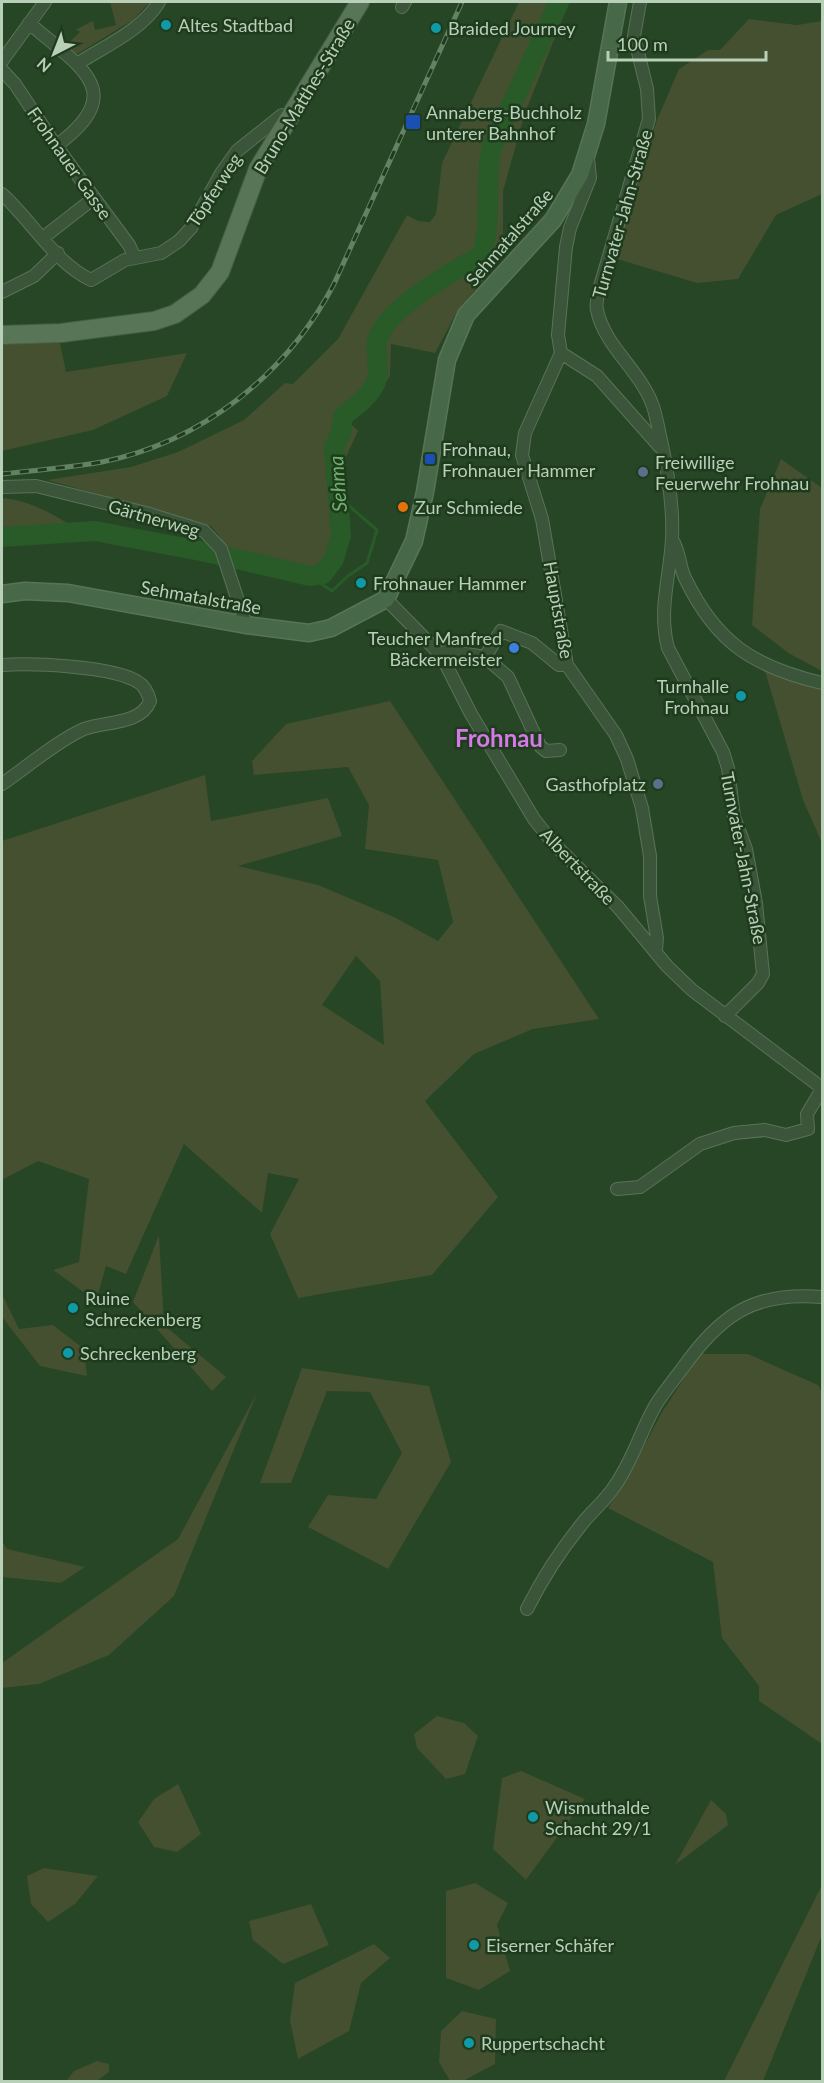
<svg xmlns="http://www.w3.org/2000/svg" width="824" height="2083" font-family="Lato,sans-serif">
	<style>
		.green { fill: #44502f; fill-rule: evenodd }
		.lines { fill: none; stroke-linecap: round; stroke-linejoin: round }
		.stream { stroke: #285b28; stroke-width: 3 }
		.river { stroke: #285b28; stroke-width: 20 }
		.minor-casing { stroke: #597358; stroke-width: 14 }
		.secondary-casing { stroke: #597358; stroke-width: 19 }
		.primary-casing { stroke: #445f43; stroke-width: 20 }
		.minor { stroke: #3a553a; stroke-width: 12 }
		.secondary { stroke: #476948; stroke-width: 16 }
		.primary { stroke: #587558; stroke-width: 18 }
		.rail-casing { stroke: #628262; stroke-width: 5 }
		.rail { stroke: #1f3b1e; stroke-width: 3; stroke-dasharray: 9; stroke-linecap: butt }
		.culture-dot { fill: #0f9aa8; stroke: #1f3b1e; stroke-width: 2 }
		.transit-dot { fill: #1a4fb4; stroke: #1f3b1e; stroke-width: 2 }
		.service-dot { fill: #5c6f8a; stroke: #1f3b1e; stroke-width: 2 }
		.food-dot { fill: #e8710a; stroke: #1f3b1e; stroke-width: 2 }
		.shop-dot { fill: #3f7fe0; stroke: #1f3b1e; stroke-width: 2 }
		.labels { text-anchor: middle; dominant-baseline: central; stroke-width: 5; stroke-linejoin: round; paint-order: stroke }
		.poi-label { font-size: 18px; fill: #b8cfb8; stroke: #1f3b1e; text-anchor: start }
		.street-label { font-size: 18px; fill: #b8cfb8; stroke: #1f3b1e }
		.water-label { font-size: 20px; font-style: italic; fill: #70b06e; stroke: #1f3b1e }
		.district-label { font-size: 24px; font-weight: bold; fill: #d479e5; stroke: #1f3b1e }
	</style>
	<rect width="100%" height="100%" fill="#264625"/>
	<path class="green" d="M110,2H150L133,20L74,56L64,47L79,33L80,31L75,30L93,21L95,30L116,25Z
		M519,2H569L525,113L503,191V257L458,310L435,353L391,344L390,376L369,408L350,402L340,413L358,431L346,457L345,538L338,562L329,559L311,570L224,553L220,537L211,526L47,480L131,467L178,452L244,420L285,383L293,384L338,339L407,215L418,221L430,222L436,214L442,163Z
		M749,19L797,25L822,21V194L776,215L738,279L697,283L614,258L657,120L679,69L708,50H720Z
		M2,342L60,343L66,372L187,353L167,396L93,430L2,451Z
		M781,459L822,488V671L790,654L752,625L760,509Z
		M2,498C32,500 65,520 89,538L2,533Z
		M763,664L822,683V843L803,800Z
		M390,701L599,1019L533,1029L474,1054L425,1101L498,1197L432,1275L298,1298L270,1234L299,1179L268,1173L262,1213L184,1144L126,1274L106,1266L96,1301L53,1270L79,1262L89,1179L38,1161L2,1180V841L205,775L211,821L328,798L342,836L238,866L318,885L394,917L438,941L453,922L438,860L365,849L369,805L348,767L254,775L252,761L286,724ZM356,956L380,981L384,1045L322,1005Z
		M159,1235L164,1325L226,1377L212,1391L133,1302Z
		M2,1294L19,1329L53,1325L84,1349L87,1376L40,1366L2,1317Z
		M700,1354H748L818,1385L822,1392V1744L759,1701V1686L722,1638L713,1562L608,1508L626,1481L662,1412Z
		M302,1368L429,1386L451,1462L388,1569L308,1527L328,1495L376,1499L402,1453L370,1392L327,1391L291,1483H260Z
		M257,1393L174,1596L109,1655L39,1684L2,1688V1663L178,1539Z
		M2,1541L7,1549L85,1567L61,1583L2,1577Z
		M437,1716L464,1723L478,1736L465,1774L446,1779L417,1748L414,1734Z
		M521,1771L585,1799L526,1880L493,1849L502,1778Z
		M178,1784L201,1834L177,1852L154,1847L138,1822L154,1799Z
		M711,1800L726,1814L728,1825L675,1865Z
		M44,1868L98,1876L75,1904L48,1922L31,1904L27,1876Z
		M475,1883L508,1903L497,1925L510,1971L479,1990L446,1978V1891Z
		M822,1885V1935L763,2081H724Z
		M311,1904L329,1945L283,1964L253,1940L249,1921Z
		M374,1944L390,1958L361,1983L349,2031L298,2059L290,2020L295,1983Z
		M462,2011L496,2019L495,2064L463,2081H450L439,2062L441,2031Z
		M97,2061L109,2064V2072L97,2081H66L74,2071Z"/>
	<g class="lines">
		<path class="stream" d="M310,576L332,591L348,576L367,563L377,530L340,498"/>
		<path class="river" d="M2,537L95,531L206,552L310,576L323,574L334,559L341,535L334,447L341,433L343,416C355,407 373,394 377,379C380,368 375,354 377,342C384,309 454,271 482,255C492,221 485,184 491,149L559,2"/>
		<defs>
			<path id="minor" d="M640,2L634,36L647,89L649,119L601,283C599,291 595,302 597,310C605,349 645,373 655,413C664,452 674,498 672,539C670,577 658,610 668,648L723,752L728,768L734,817L746,849L756,903L763,974L758,983L725,1016
				M402,7L405,2
				M29,23C79,67 131,91 56,146
				M2,61L45,2
				M77,64C105,46 141,31 159,2
				M2,70L15,84L56,146L129,245L135,258
				M588,158L590,178L570,228L566,247L558,335L561,353L525,433L522,455L542,519L567,665L616,735L627,759L642,808L650,856V896L657,938L656,950
				M2,194C31,220 55,263 91,280L125,260L161,253L179,241L191,228L222,172L237,151L282,115H290
				M44,237L94,198
				M2,292L34,276L58,253
				M561,353L597,376L660,447
				M2,487L36,486L146,513L204,531L221,549L246,625
				M672,539C681,555 679,566 685,578C716,643 754,667 822,683
				M386,599L441,655L471,714L534,819L553,843L618,907L667,966L692,990L822,1088
				M441,655L447,651L485,657L501,631L532,643L559,665H567
				M485,657L508,677L540,746L546,751L560,750
				M2,665C33,663 113,666 138,682C145,686 148,693 150,701C141,725 104,721 84,729C60,739 24,769 2,784
				M617,1189L640,1187L700,1144L734,1133L765,1130L786,1135L808,1129L807,1114L822,1089
				M527,1609C542,1579 560,1551 581,1525C591,1512 605,1501 614,1487C632,1462 640,1433 655,1406C663,1393 673,1381 682,1369C720,1315 754,1291 822,1297"/>
			<path id="secondary" d="M2,594L25,591L68,593L246,625L309,633L331,628L386,599L414,541L425,492L447,360L466,315L553,220L580,175L596,124L618,2"/>
			<path id="primary" d="M2,335L61,333L154,321L175,314L202,295L220,272L258,169L360,2"/>
		</defs>
		<use href="#minor" class="minor-casing"/>
		<use href="#secondary" class="secondary-casing"/>
		<use href="#primary" class="primary-casing"/>
		<use href="#minor" class="minor"/>
		<use href="#secondary" class="secondary"/>
		<use href="#primary" class="primary"/>
		<defs>
			<path id="rail" d="M2,474C35,470 69,468 102,462C202,442 287,374 334,284L462,2"/>
		</defs>
		<use href="#rail" class="rail-casing"/>
		<use href="#rail" class="rail"/>
	</g>
	<g class="culture-dot">
		<circle cx="166" cy="25" r="6"/>
		<circle cx="436" cy="28" r="6"/>
		<circle cx="361" cy="583" r="6"/>
		<circle cx="741" cy="696" r="6"/>
		<circle cx="73" cy="1308" r="6"/>
		<circle cx="68" cy="1353" r="6"/>
		<circle cx="533" cy="1817" r="6"/>
		<circle cx="474" cy="1945" r="6"/>
		<circle cx="469" cy="2043" r="6"/>
	</g>
	<g class="transit-dot">
		<rect x="405" y="114" width="16" height="16" rx="3"/>
		<rect x="424" y="453" width="12" height="12" rx="3"/>
	</g>
	<g class="service-dot">
		<circle cx="643" cy="472" r="6"/>
		<circle cx="658" cy="784" r="6"/>
	</g>
	<circle class="food-dot" cx="403" cy="507" r="6"/>
	<circle class="shop-dot" cx="514" cy="648" r="6"/>
	<g class="labels">
		<g class="poi-label">
			<text x="178" y="25">Altes Stadtbad</text>
			<text x="448" y="28">Braided Journey</text>
			<text x="426" y="112">Annaberg-Buchholz<tspan x="426" dy="21">unterer Bahnhof</tspan></text>
			<text x="442" y="449">Frohnau,<tspan x="442" dy="21">Frohnauer Hammer</tspan></text>
			<text x="655" y="462">Freiwillige<tspan x="655" dy="21">Feuerwehr Frohnau</tspan></text>
			<text x="415" y="507">Zur Schmiede</text>
			<text x="373" y="583">Frohnauer Hammer</text>
			<text x="502" y="638" text-anchor="end">Teucher Manfred<tspan x="502" dy="21">Bäckermeister</tspan></text>
			<text x="729" y="686" text-anchor="end">Turnhalle<tspan x="729" dy="21">Frohnau</tspan></text>
			<text x="646" y="784" text-anchor="end">Gasthofplatz</text>
			<text x="85" y="1298">Ruine<tspan x="85" dy="21">Schreckenberg</tspan></text>
			<text x="80" y="1353">Schreckenberg</text>
			<text x="545" y="1807">Wismuthalde<tspan x="545" dy="21">Schacht 29/1</tspan></text>
			<text x="486" y="1945">Eiserner Schäfer</text>
			<text x="481" y="2043">Ruppertschacht</text>
		</g>
		<g class="street-label">
			<text transform="translate(304 96) rotate(-59)">Bruno-Matthes-Straße</text>
			<text transform="translate(70 163) rotate(55)">Frohnauer Gasse</text>
			<text transform="translate(214 190) rotate(-57)">Töpferweg</text>
			<text transform="translate(622 214) rotate(-74)">Turnvater-Jahn-Straße</text>
			<text transform="translate(509 237) rotate(-49)">Sehmatalstraße</text>
			<text transform="translate(154 518) rotate(16)">Gärtnerweg</text>
			<text transform="translate(201 597) rotate(10)">Sehmatalstraße</text>
			<text transform="translate(559 610) rotate(80)">Hauptstraße</text>
			<text transform="translate(744 858) rotate(79)">Turnvater-Jahn-Straße</text>
			<text transform="translate(578 866) rotate(46)">Albertstraße</text>
		</g>
		<g class="water-label">
			<text transform="translate(337 484) rotate(-94)">Sehma</text>
		</g>
		<g class="district-label">
			<text x="499" y="737">Frohnau</text>
		</g>
	</g>
	<rect width="824" height="2083" fill="none" stroke="#b8cfb8" stroke-width="6"/>
	<g transform="translate(54 54) rotate(222)" stroke="#1f3b1e" stroke-width="4.5" paint-order="stroke">
	<path d="M0-4.5L10 22L0 15L-10 22Z" fill="#b8cfb8"/>
	<text y="-9" font-size="16" font-weight="bold" text-anchor="middle" fill="#b8cfb8">N</text>
	</g>
	<path d="M608 51v9h158v-9" fill="none" stroke="#b8cfb8" stroke-width="3"/>
	<text x="617" y="51" font-size="18" fill="#b8cfb8" stroke="#1f3b1e" stroke-width="4.5" paint-order="stroke">100 m</text>
</svg>
